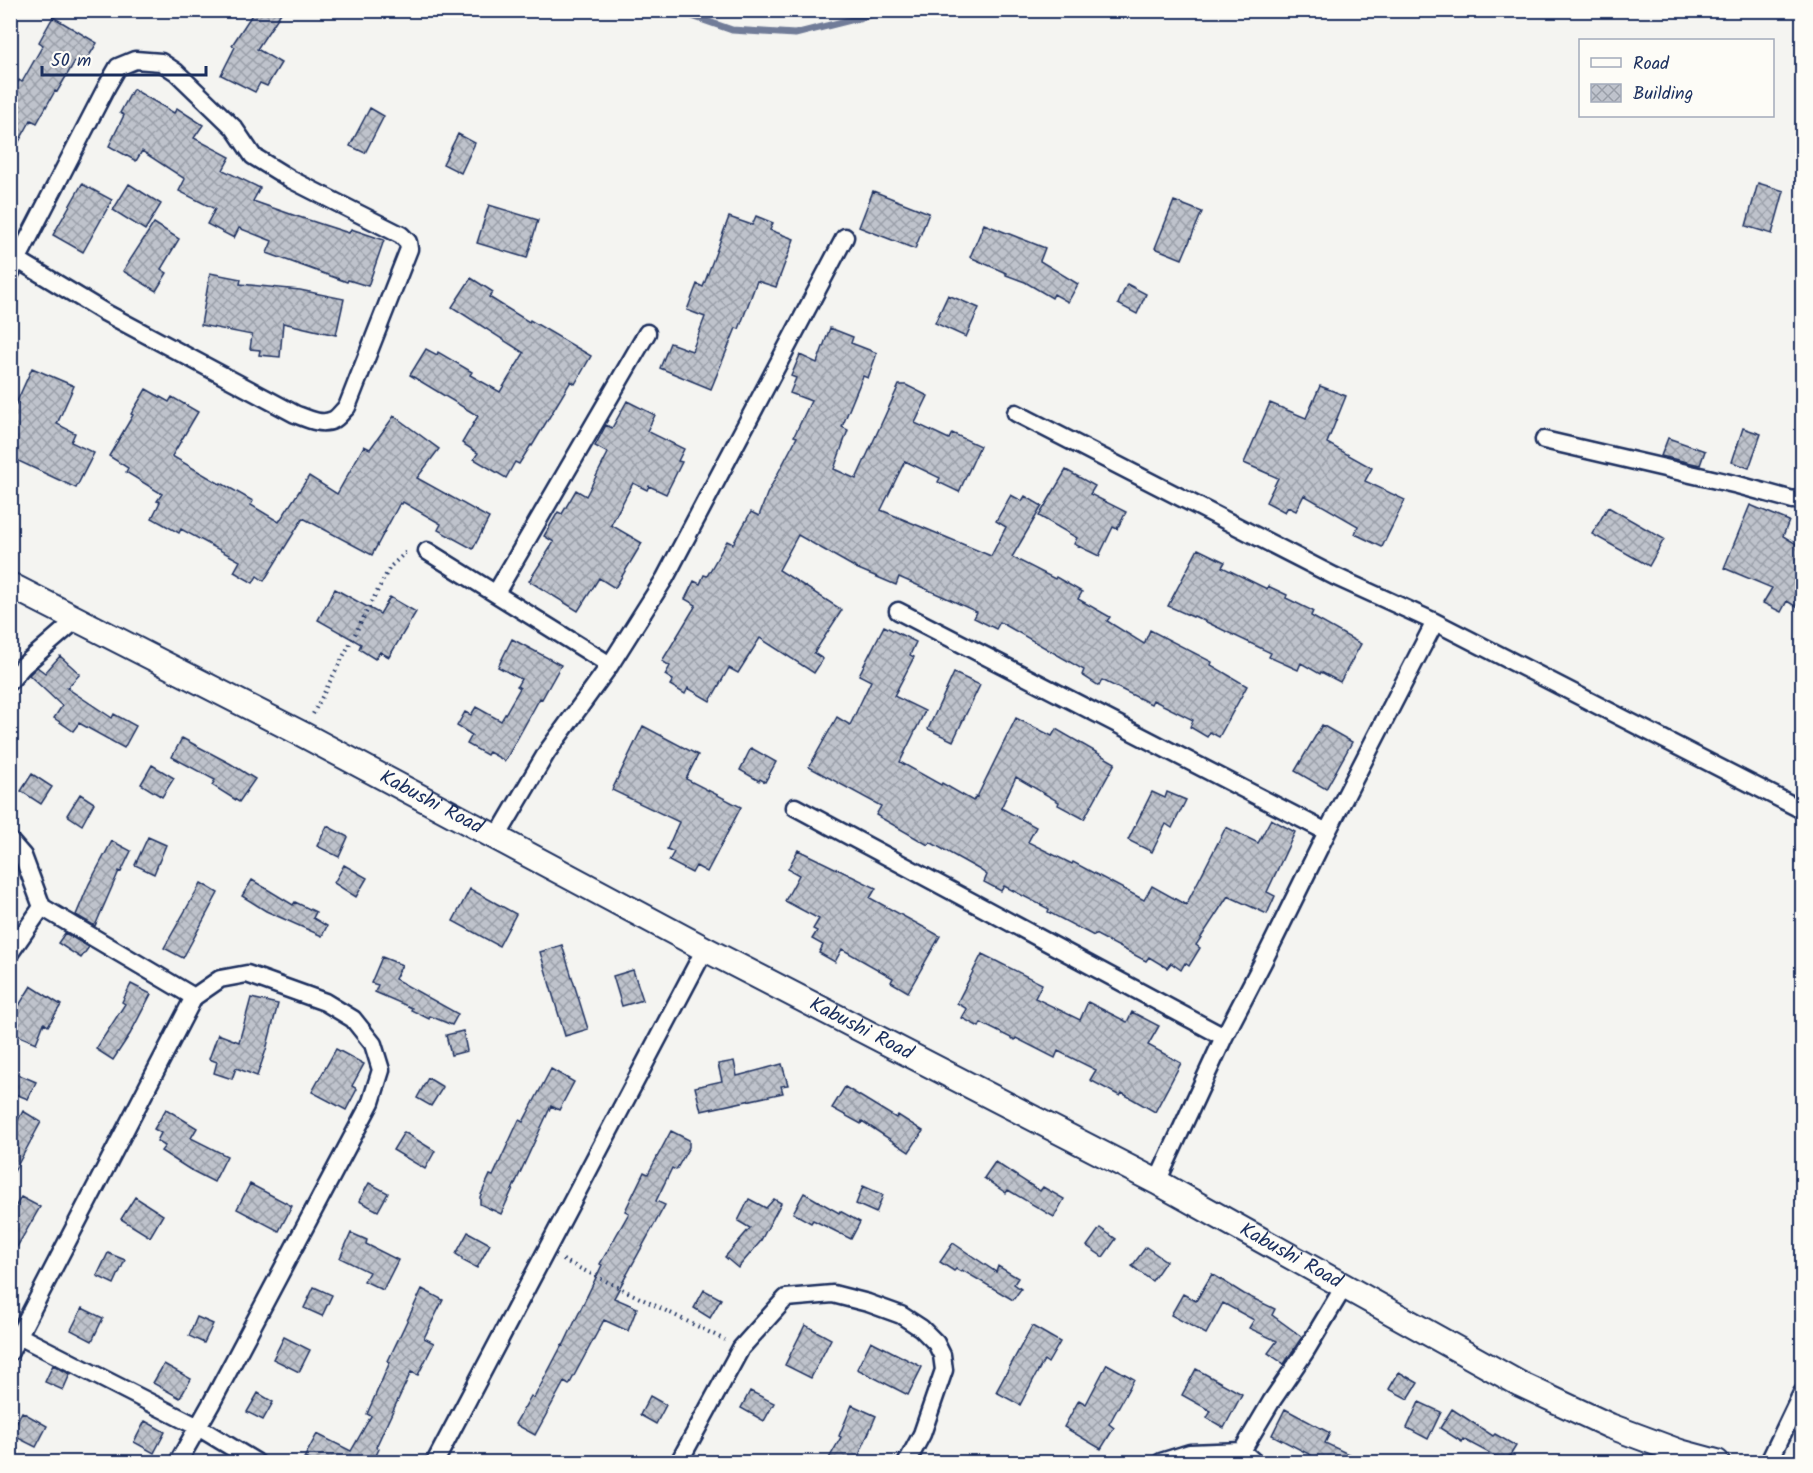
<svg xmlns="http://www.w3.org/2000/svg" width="1813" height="1473" font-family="Kalam,sans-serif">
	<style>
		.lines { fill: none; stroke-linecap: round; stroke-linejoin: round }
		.stream { stroke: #717c98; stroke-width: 7 }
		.building { fill: url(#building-cross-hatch); stroke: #1b2f5e; stroke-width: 1.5 }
		.minor-casing { stroke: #1b2f5e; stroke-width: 21 }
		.secondary-casing { stroke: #1b2f5e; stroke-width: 28 }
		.path { stroke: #1b2f5e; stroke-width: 4; stroke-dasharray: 1.5 4.5; stroke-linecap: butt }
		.minor { stroke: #fdfcf7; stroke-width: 16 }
		.secondary { stroke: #fdfcf7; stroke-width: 24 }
		.labels { text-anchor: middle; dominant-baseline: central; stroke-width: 6; stroke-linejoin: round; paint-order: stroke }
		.street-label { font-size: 20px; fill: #1b2f5e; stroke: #fdfcf7 }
	</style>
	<defs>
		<pattern id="building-cross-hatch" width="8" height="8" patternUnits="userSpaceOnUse" patternTransform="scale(1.5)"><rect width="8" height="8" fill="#bfc3cc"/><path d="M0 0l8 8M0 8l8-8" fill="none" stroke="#9a9fa9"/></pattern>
	</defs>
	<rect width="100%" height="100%" fill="#f4f4f1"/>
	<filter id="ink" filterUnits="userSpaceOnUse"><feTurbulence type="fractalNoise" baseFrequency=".0167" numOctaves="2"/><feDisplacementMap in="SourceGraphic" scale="12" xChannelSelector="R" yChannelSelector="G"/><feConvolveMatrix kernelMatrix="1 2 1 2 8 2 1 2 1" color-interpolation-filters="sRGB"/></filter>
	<g filter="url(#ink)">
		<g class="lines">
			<path class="stream" d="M675,10L732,30L795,34L890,10"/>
		</g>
		<path class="building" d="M255,10H283L257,49L281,63L267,86L260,83L255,92L221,75L235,47L232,45Z
			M53,17L97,43L83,66L75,61L57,92L55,91L37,123L31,120L10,158V95L19,80L22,82L43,45L39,42Z
			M133,89L174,113L177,108L203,125L194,138L230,157L223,170L260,188L253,201L296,216L349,233L351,229L384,240L368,286L348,280L347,282L267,253L272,241L239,228L234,238L207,224L215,209L179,191L185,179L142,151L136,161L109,146L124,115L120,113Z
			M370,108L384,116L365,153L350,146Z
			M458,134L475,143L461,173L443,164Z
			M1758,183L1784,191L1772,234L1746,226Z
			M82,184L112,200L83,252L53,235Z
			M129,184L161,204L145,230L113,210Z
			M873,191L929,213L915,249L859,227Z
			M1174,201L1202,212L1182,259L1155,248Z
			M489,205L538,220L527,258L477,243Z
			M756,216L773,223L770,230L794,239L776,287L757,281L739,329L736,328L711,389L660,368L670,343L692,351L705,317L687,310L697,284L703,287L729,217L752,225Z
			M154,223L179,239L161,269L167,273L156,291L123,271Z
			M984,224L1045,248L1040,261L1078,284L1068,302L1054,294L1052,298L1025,282L1006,275V273L970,257Z
			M210,273L241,279L240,284L300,290L344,299L336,335L283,323L280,357L259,355L260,350L250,349L252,335L201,325Z
			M471,278L493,292L489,297L529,322L530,320L591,356L575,384L571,381L532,446L531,445L519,464L515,462L506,478L474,459L478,453L462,443L478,416L410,375L426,349L437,355L438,352L472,372L470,375L500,392L524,353L452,307Z
			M1127,284L1146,294L1137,314L1118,304Z
			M948,295L979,308L966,337L935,323Z
			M830,328L853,337L851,343L877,353L868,378L863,376L842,427L848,430L834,469L856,479L899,385H906L928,396L915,423L949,439L952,433L980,446L959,492L938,482L940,478L905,461L881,510L991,556L1006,527L996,521L1011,495L1022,501L1025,496L1042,506L1012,557L1055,579L1056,577L1082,592L1078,599L1110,617L1107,621L1144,644L1150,630L1212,662L1211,665L1247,686L1219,737L1210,732L1207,737L1190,727L1193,720L1153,700L1151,704L1102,680L1099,686L1082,675L1084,670L1000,622L996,629L974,618L977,612L951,600L899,577L896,585L856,568L798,535L779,570L842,610L814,653L823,659L814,673L760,638L738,673L729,668L710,701L688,688L685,694L670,685L673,680L665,675L670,666L662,661L696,605L685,599L694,581L700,584L704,575L707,576L727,541L733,544L751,512L759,516L767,494L797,437L794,436L811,401L790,393L796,378L791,376L800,355L817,363Z
			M32,368L74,386L57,424L75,433L71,442L94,453L76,488L10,457V417Z
			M1320,386L1346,396L1327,443L1372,468L1365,481L1405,500L1382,547L1355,534L1358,526L1304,495L1296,511L1288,507L1285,512L1266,502L1278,478L1244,463L1270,403L1306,418Z
			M146,389L169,402L172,397L198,412L172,456L220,484L221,483L253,501L251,505L279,522L309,476L337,494L364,446L370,449L394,416L439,449L417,478L489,518L473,549L438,530L441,524L403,502L402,504L400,503L372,555L303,518L264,581L257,576L253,583L234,572L240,561L181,529L179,533L152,518L160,502L157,501L162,494L126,472L128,468L109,456L133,415L131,414Z
			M627,401L655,415L647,431L684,449L678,461L682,462L666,494L649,486L647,490L633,483L611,525L642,543L615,588L599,578L578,611L529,581L554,542L544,536L558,512L562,514L576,490L586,496L608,453L595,446L606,425L612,428Z
			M1743,428L1761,434L1749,468L1732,462Z
			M1668,438L1705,451L1700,465L1661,456Z
			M1066,470L1095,486L1090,494L1126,512L1117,529L1113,527L1099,556L1074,544L1077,538L1039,516Z
			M1750,505L1789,521L1783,536L1803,548V611L1787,601L1781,612L1763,603L1772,588L1724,568Z
			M1608,507L1664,539L1649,566L1592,534Z
			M1198,549L1225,562L1222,567L1267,589L1268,586L1287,595L1286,598L1313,611L1311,616L1361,644L1340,682L1321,672L1320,674L1301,663L1298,670L1269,657L1271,653L1194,616L1193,617L1168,606Z
			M335,589L380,614L390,597L416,612L389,657L380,652L375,659L359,649L361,644L318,620Z
			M884,626L916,642L910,655L914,657L894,696L925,711L900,762L941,785L942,783L973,801L976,796L977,797L1016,718L1052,736L1056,729L1115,763L1084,819L1058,805L1059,802L1016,777L1001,808L1036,827L1028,842L1072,864L1073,862L1144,900L1152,886L1186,905L1226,827L1258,843L1271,819L1295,832L1267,892L1275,896L1267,914L1228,896L1196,945L1200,948L1189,966L1185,963L1181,970L1171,963L1167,968L1149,957L1146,961L1095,934L1094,936L1048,912L1049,909L1004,886L1001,891L984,882L987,875L980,870L930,842L928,845L876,815L881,806L809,767L837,717L850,725L871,681L859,675Z
			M512,639L561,665L542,699L540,698L505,761L489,752L487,755L467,744L472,735L457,726L465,712L471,715L476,707L501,721L520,688L517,686L521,679L498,667Z
			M60,656L80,674L67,688L112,718L114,714L136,726L124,748L79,723L73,731L54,718L62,706L29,675L37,667L45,673Z
			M954,673L980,685L953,741L928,729Z
			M1322,725L1352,742L1326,789L1295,771Z
			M643,726L698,755L686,779L741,807L707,872L696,866L692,873L669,861L674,852L667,849L679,822L612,790Z
			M182,738L231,764L255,779L239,802L212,785L215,780L172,757Z
			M751,748L776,762L765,782L760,779L759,781L740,770Z
			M152,765L174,778L162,797L141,784Z
			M32,774L52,787L41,804L21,791Z
			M1152,792L1165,798L1167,792L1186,800L1172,828L1166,824L1152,852L1128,840Z
			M80,794L94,803L82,825L67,815Z
			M327,826L348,837L339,857L317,846Z
			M148,837L166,845L154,874L135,865Z
			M112,841L131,851L121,872L119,871L95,926L76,915L89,884Z
			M798,850L876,888L870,898L940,936L908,992L891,982L893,978L842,949L835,962L819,953L823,945L812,939L817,931L813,929L819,919L785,901L799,875L788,869Z
			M344,865L367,878L356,897L334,883Z
			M252,880L293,905L295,902L316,912L313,918L327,926L322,936L266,911L242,896Z
			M201,883L218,893L183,958L164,948Z
			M470,889L516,914L499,946L453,921Z
			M65,933L89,947L81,958L58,943Z
			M562,945L588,1029L565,1036L540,952Z
			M982,954L1042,984L1035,998L1080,1020L1088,1002L1127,1022L1132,1012L1159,1026L1148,1045L1181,1063L1155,1112L1122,1093L1120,1096L1090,1080L1096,1070L1058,1051L1055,1058L1016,1038L1015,1040L981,1023L979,1027L962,1018L967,1009L957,1003Z
			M382,957L402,965L395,979L458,1014L452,1025L430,1016L429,1019L411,1010L412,1008L375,992L378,985L371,983Z
			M633,970L643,1000L622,1006L613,976Z
			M131,984L151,994L130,1034L113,1060L96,1049L125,1004L122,1002Z
			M31,986L61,1005L48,1026L44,1023L36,1043L10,1032V1020Z
			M251,998L278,1004L266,1050L257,1076L236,1068L232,1079L214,1073L217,1062L209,1059L218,1034L239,1042Z
			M463,1031L467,1051L451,1055L446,1035Z
			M336,1049L364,1064L352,1086L357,1089L346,1110L312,1092Z
			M734,1061L737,1076L782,1064L788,1085L781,1086L783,1093L701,1111L695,1087L722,1081L718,1064Z
			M551,1069L574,1082L559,1110L551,1106L501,1214L480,1204V1197L490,1175L493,1176L519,1120L523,1122Z
			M10,1071L36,1082L28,1099L10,1092Z
			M428,1078L443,1087L431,1106L417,1098Z
			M845,1087L896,1118L898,1115L923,1131L909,1152L862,1121L861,1124L832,1108Z
			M166,1109L197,1128L191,1138L227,1156L214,1182L189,1169L161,1151L165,1146L157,1141L161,1133L154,1129Z
			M23,1111L41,1122L10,1179V1135Z
			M671,1131L689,1140V1147L676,1170L672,1168L656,1201L665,1205L614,1298L637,1308L628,1331L604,1320L569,1385L564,1382L535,1435L515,1424L531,1396L534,1398L562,1345L563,1346L602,1265L600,1264L629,1213L625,1211L644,1172L648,1174Z
			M404,1132L435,1151L425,1169L393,1150Z
			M995,1162L1040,1191L1043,1187L1064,1199L1054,1217L1008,1190L1006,1193L984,1178Z
			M369,1183L388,1193L378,1211L359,1201Z
			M250,1184L292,1206L279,1231L237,1209Z
			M863,1186L883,1195L876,1213L856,1204Z
			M804,1193L839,1213L840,1211L860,1222L851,1239L813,1220L811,1223L793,1213Z
			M21,1197L40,1207L10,1259V1216Z
			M135,1197L163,1215L150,1237L121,1219Z
			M749,1199L766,1208L774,1199L781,1203L760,1242L738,1268L725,1257L750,1228L738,1221Z
			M1100,1228L1116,1239L1103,1257L1087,1246Z
			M468,1232L490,1244L477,1268L462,1260V1258L456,1254Z
			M351,1233L367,1240L366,1244L398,1260L383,1290L364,1281L369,1272L340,1258Z
			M953,1243L996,1272L998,1266L1018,1278L1014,1284L1021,1289L1013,1300L962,1270L961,1272L956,1269L954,1271L940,1262Z
			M1146,1247L1166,1261L1152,1281L1132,1266Z
			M108,1253L125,1260L114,1284L97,1276Z
			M1212,1274L1244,1294L1275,1309L1272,1315L1302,1337L1284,1364L1268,1353L1277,1341L1249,1328L1254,1320L1223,1303L1206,1334L1171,1315L1183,1294L1196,1301Z
			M314,1287L332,1295L322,1316L304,1308Z
			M422,1289L443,1300L424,1338L434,1343L418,1375L411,1372L376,1447L379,1449L373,1462H314L304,1458L317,1434L351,1451L371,1416L367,1414L390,1362L388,1361Z
			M704,1290L721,1299L710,1318L694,1308Z
			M82,1308L103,1318L92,1341L71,1330Z
			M197,1317L213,1324L204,1343L189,1336Z
			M805,1325L831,1339L811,1378L785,1365Z
			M1032,1326L1060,1342L1048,1363L1044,1360L1020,1405L996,1392Z
			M284,1337L310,1350L299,1372L273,1359Z
			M871,1341L922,1367L908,1395L857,1369Z
			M164,1364L191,1379L180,1398L153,1383Z
			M1107,1364L1134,1379L1109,1424L1114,1428L1101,1449L1064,1427L1079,1400L1086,1404Z
			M53,1365L70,1374L63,1390L45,1382Z
			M1196,1369L1242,1394L1224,1428L1207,1418L1211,1411L1182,1395Z
			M1399,1372L1418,1383L1408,1399L1389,1389Z
			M750,1391L774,1403L764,1421L741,1408Z
			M258,1393L273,1402L263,1420L247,1412Z
			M650,1396L666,1405L656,1424L640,1415Z
			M1419,1402L1441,1412L1428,1439L1407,1428Z
			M852,1405L876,1416L856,1462H827L841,1437L839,1436Z
			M1285,1409L1330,1433L1325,1443L1365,1462H1324L1272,1435Z
			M1452,1409L1493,1436L1495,1434L1516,1446L1506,1462L1463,1439L1462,1442L1440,1428Z
			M22,1412L47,1426L36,1447L10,1434Z
			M145,1421L165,1432L154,1453L134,1442Z"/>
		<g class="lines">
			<defs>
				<path id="minor" d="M10,274L107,86L118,67L135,60L161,62L176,72L234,128L253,156L292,180L401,235L408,242L409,249L347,407C343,410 338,418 333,420C321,426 306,418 295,414L104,312L18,260
					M1016,413L1334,576L1435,622L1802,810
					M1544,440L1738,485L1793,500L1802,498
					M427,551L610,665
					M496,593L647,333
					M898,611L1327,832L1264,960L1224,1037L1157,1182
					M10,681L23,666L77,619
					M795,807L1224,1037
					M1327,832L1435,622
					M497,837L547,752L610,665L665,578L845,237
					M10,841L23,856L42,907L194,997
					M10,953L42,907
					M19,1336L198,1427L256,1462
					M10,1352L194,997L220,979L247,974L325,1002L353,1019L373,1044L381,1070L371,1102L211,1404L178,1462
					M1242,1451L1271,1402L1305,1352L1345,1285
					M435,1462L705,949
					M679,1462L741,1348L786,1298L833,1294L868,1303L901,1315L921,1328L936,1343L942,1355L944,1370L922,1434L907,1462
					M1161,1462L1190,1453L1242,1451L1254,1462
					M1769,1462L1802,1393"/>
				<g id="secondary">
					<path id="s1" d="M10,585L302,734L705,949L1157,1182L1520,1384L1610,1426L1680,1452L1717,1462"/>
				</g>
			</defs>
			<use href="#minor" class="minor-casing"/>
			<use href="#secondary" class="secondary-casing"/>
			<path class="path" d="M313,714L390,567L405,553H409
				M563,1260L725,1340"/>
			<use href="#minor" class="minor"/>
			<use href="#secondary" class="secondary"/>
		</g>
	</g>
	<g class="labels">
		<g class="street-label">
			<text stroke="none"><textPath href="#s1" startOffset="474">Kabushi Road</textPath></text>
			<text stroke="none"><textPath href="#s1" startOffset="960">Kabushi Road</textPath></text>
			<text stroke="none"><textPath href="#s1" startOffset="1446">Kabushi Road</textPath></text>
		</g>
	</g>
	<rect width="1813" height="1473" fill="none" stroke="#fdfcf7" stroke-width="36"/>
	<rect x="18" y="18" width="1777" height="1437" fill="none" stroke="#1b2f5e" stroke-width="2" filter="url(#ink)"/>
	<rect x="1579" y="39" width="195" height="78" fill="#fdfcf7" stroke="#a3aaba" stroke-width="1.5"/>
	<rect x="1591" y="58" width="30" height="9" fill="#fdfcf7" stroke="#a3aaba" stroke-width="1.5"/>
	<text x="1633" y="69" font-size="18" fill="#1b2f5e">Road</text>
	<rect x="1591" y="84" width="30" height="18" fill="url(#building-cross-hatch)" stroke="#a3aaba" stroke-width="1.5"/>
	<text x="1633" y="99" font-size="18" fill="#1b2f5e">Building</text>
	<path d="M42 66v9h164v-9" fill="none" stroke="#1b2f5e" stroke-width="3"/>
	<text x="51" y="66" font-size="18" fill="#1b2f5e" stroke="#fdfcf7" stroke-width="4.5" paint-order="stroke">50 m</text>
</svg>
